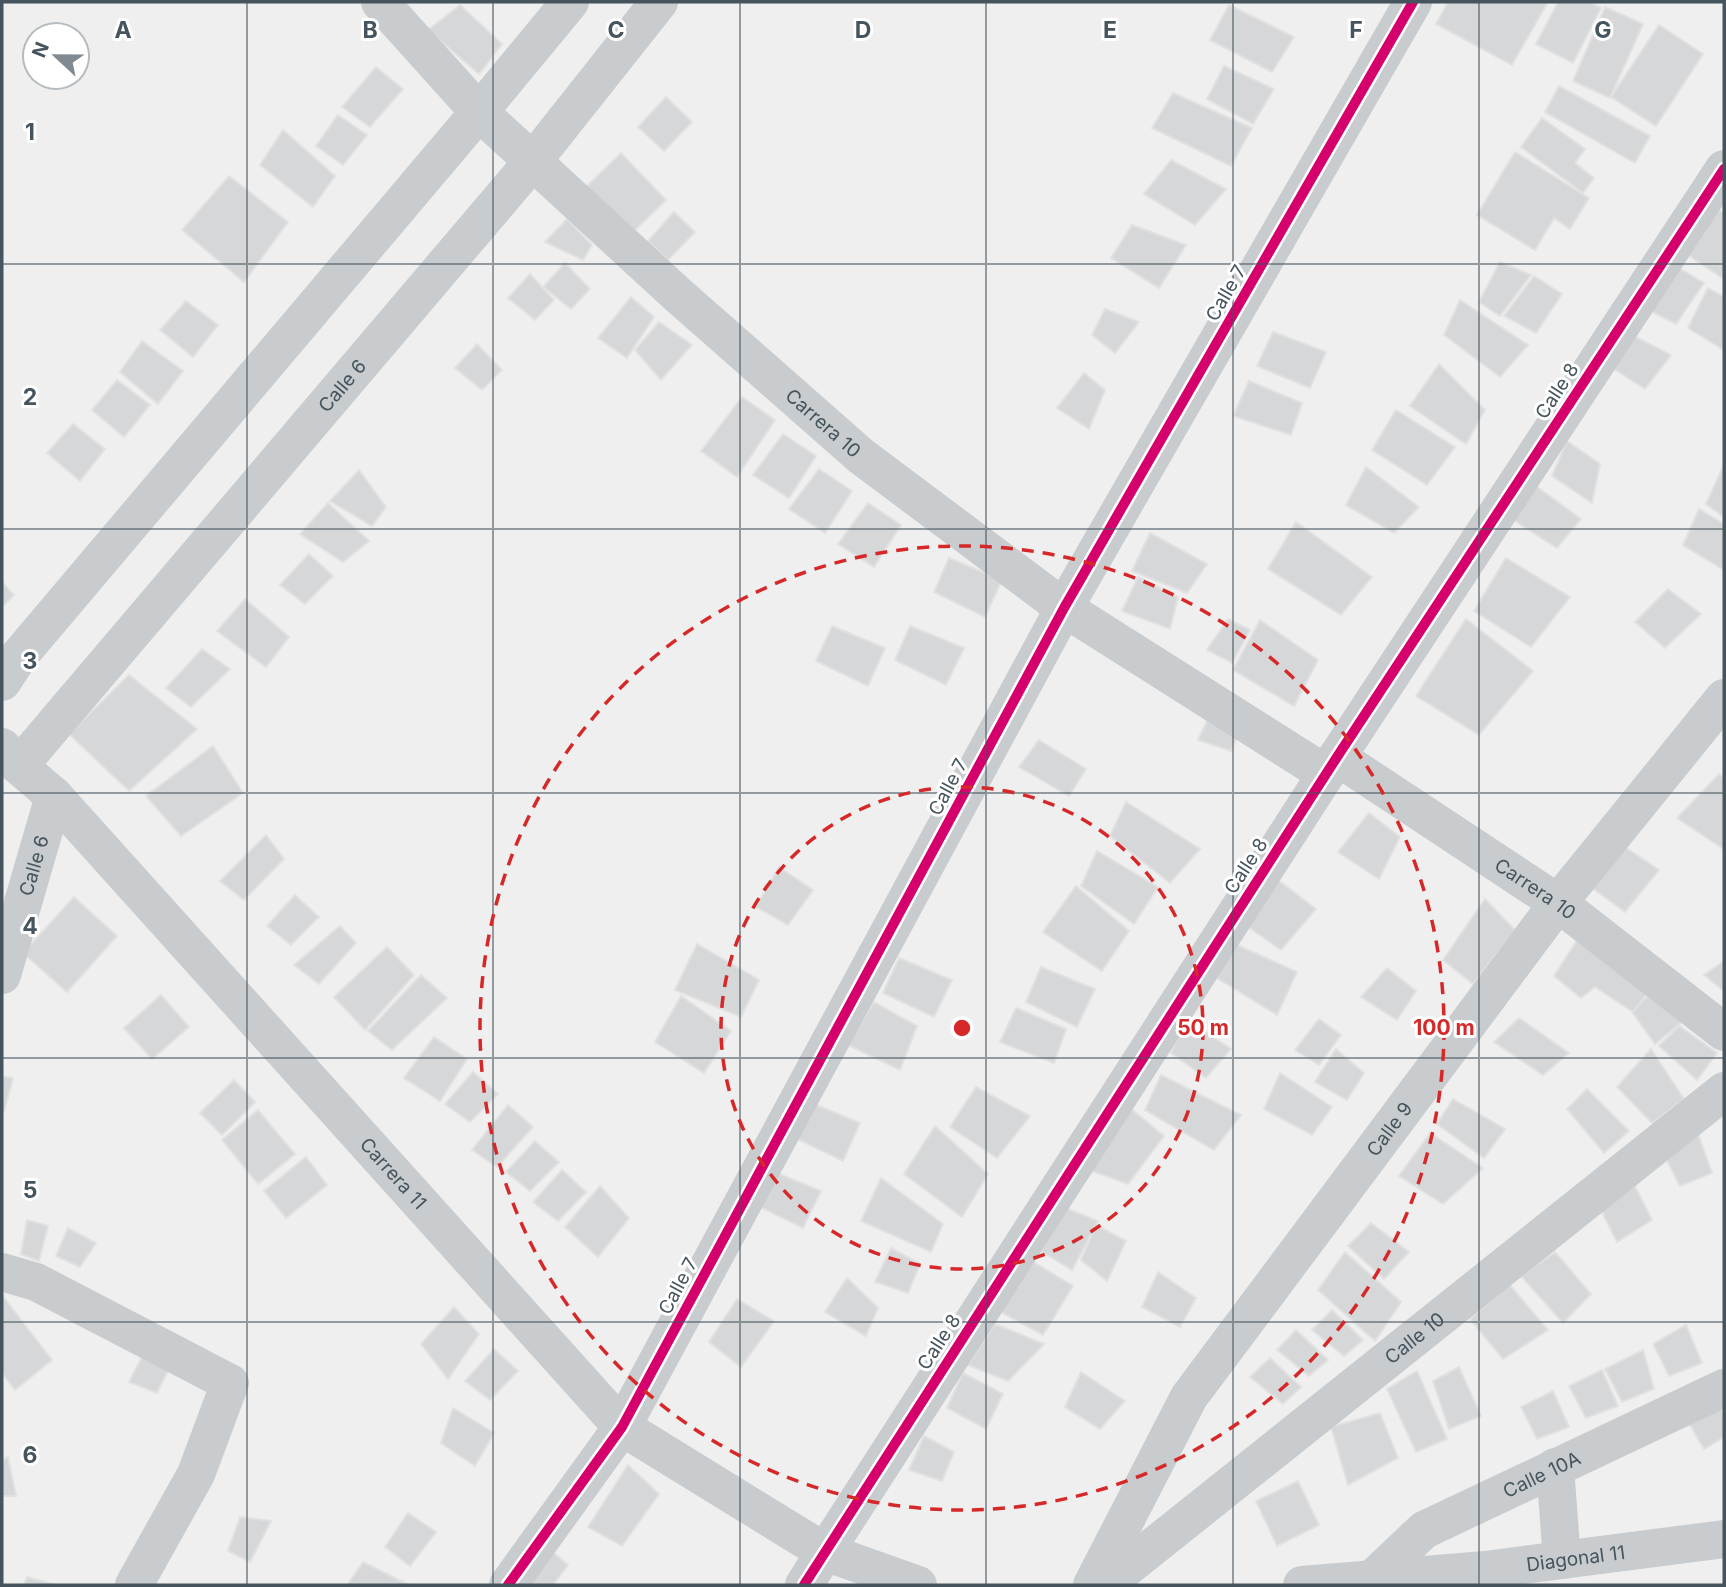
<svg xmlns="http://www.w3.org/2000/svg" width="1726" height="1587" font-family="Inter,sans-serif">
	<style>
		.building { fill: #d6d7d8; stroke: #e1e1e2; stroke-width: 2 }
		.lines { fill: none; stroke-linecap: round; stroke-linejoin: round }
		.street { stroke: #c8ccce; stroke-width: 38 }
		.secondary { stroke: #c9cccf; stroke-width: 38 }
		.cycleway-casing { stroke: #fff; stroke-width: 15 }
		.cycleway { stroke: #d6006c; stroke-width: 10 }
		.grid { fill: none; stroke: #45545d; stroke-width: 2; stroke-opacity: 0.55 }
		.ring { fill: none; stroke: #d62828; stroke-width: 3.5; stroke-dasharray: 12 9 }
		.labels { text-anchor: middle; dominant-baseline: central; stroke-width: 6; stroke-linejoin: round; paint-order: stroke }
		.street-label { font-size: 19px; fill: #45545d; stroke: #fff }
		.grid-label { font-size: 23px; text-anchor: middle; font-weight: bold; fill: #45545d; stroke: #fff; stroke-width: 6; stroke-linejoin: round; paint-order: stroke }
		.centre { fill: #d62828; stroke: #fff; stroke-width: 3.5 }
		.ring-label { font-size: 21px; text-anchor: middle; font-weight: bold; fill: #d62828; stroke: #fff; stroke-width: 6; stroke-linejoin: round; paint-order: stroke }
	</style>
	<rect width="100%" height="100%" fill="#f0efef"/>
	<path class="building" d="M1448,2H1548L1512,65L1436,24Z
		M1558,2H1590L1601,8L1573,63L1536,44Z
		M460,5L502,44L479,74L428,30Z
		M1229,5L1294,37L1272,72L1210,40Z
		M1605,7L1643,24L1610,98L1573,81Z
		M1659,25L1703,54L1656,126L1611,97Z
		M1224,66L1274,89L1253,124L1207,99Z
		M376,67L403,89L370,127L342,107Z
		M1559,86L1650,136L1635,163L1545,112Z
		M1173,93L1252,128L1231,166L1152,128Z
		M666,97L692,122L664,151L638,127Z
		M338,115L367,135L343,165L316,146Z
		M1542,118L1585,149L1575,163L1594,178L1583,193L1521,147Z
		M283,130L335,176L313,207L260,165Z
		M1515,152L1589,198L1570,229L1554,218L1535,250L1477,215Z
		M621,153L666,200L630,235L585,188Z
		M1171,160L1226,189L1195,225L1144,194Z
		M229,176L288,222L244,282L182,230Z
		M1718,210L1724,213V279L1689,256Z
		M674,212L695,232L668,260L648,241Z
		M567,219L592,245L583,260L545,242Z
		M1132,225L1186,245L1159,288L1111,258Z
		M1500,262L1531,275L1500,316L1479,302Z
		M1669,262L1704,283L1676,324L1646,309Z
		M565,263L590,289L571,309L543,287Z
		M530,274L554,300L535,320L508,298Z
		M1534,276L1562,294L1536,333L1504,316Z
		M1708,288L1724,297V350L1688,328Z
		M631,297L654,317L627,358L598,338Z
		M1460,300L1528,345L1500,377L1444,335Z
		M186,301L218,325L193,357L160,330Z
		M1105,309L1139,322L1115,353L1092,335Z
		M659,322L692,345L661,380L635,350Z
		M1273,332L1326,352L1310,388L1257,366Z
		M1630,334L1671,355L1645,389L1614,369Z
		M142,341L183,371L158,404L120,372Z
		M477,344L502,370L482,390L455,368Z
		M1439,364L1485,410L1466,444L1410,406Z
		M1084,373L1105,390L1089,429L1057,408Z
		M117,380L150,405L124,437L92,410Z
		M1249,381L1302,403L1291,435L1233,416Z
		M742,397L775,420L737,477L701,451Z
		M1396,410L1455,447L1427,485L1372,450Z
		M73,424L105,449L80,481L47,453Z
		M783,434L816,456L789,498L753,475Z
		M1567,441L1600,464L1592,503L1552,476Z
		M1366,467L1419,507L1394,533L1346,505Z
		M819,469L852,491L825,533L789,509Z
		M1722,469L1724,471V517L1706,504Z
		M359,470L386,507L372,526L330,501Z
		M1532,483L1581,519L1557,548L1512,519Z
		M328,503L369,541L343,562L300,534Z
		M868,503L901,525L874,567L838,544Z
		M1699,509L1724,524V570L1683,545Z
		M1296,522L1372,577L1341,615L1268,569Z
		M1150,533L1207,564L1187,593L1132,571Z
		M309,554L333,576L305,604L280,585Z
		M949,558L1002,580L985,617L934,592Z
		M1506,558L1570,597L1531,647L1474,611Z
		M1138,577L1178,597L1170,629L1122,611Z
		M2,582L14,595L2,607Z
		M1668,589L1701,614L1665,648L1635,622Z
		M245,599L289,637L266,667L217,631Z
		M1228,619L1250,630L1232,663L1207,650Z
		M1466,619L1533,671L1479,735L1416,696Z
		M1260,620L1318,660L1294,706L1233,670Z
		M832,626L885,648L868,686L816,661Z
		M910,626L964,648L946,685L895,660Z
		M202,649L230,669L191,707L166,688Z
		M129,675L197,729L129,791L69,734Z
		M1214,706L1244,722L1231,751L1198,740Z
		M1039,740L1086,769L1069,796L1019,767Z
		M213,746L243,793L181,836L146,796Z
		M1719,774L1724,778V846L1722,848L1677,818Z
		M1126,802L1200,849L1170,883L1110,836Z
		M1369,813L1400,837L1379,879L1338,852Z
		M266,835L284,859L244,900L220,881Z
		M1613,839L1659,870L1625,912L1581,880Z
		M1097,851L1158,887L1134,924L1081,886Z
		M779,867L813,890L788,925L756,907Z
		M1278,880L1316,909L1281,950L1247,926Z
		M1076,886L1129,931L1102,971L1043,932Z
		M295,895L319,917L291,945L267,926Z
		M74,897L117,936L67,992L23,953Z
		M1485,899L1515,930L1473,984L1443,960Z
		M340,926L356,943L319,984L294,965Z
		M1580,936L1649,991L1633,1012L1595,987L1581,998L1554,976Z
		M1233,943L1297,972L1277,1015L1217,978Z
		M697,944L759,980L741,1017L675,990Z
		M387,947L414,975L365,1030L334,997Z
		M899,958L952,980L934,1017L883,993Z
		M1724,961V991L1704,975Z
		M1041,967L1095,989L1077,1027L1026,1002Z
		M1387,968L1416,991L1397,1020L1361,997Z
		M421,975L447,998L392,1050L368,1031Z
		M1652,992L1682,1022L1655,1044L1632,1012Z
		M161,995L189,1027L152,1059L124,1028Z
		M681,996L731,1031L704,1073L655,1042Z
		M874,1002L917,1026L900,1070L848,1045Z
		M1016,1008L1066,1029L1054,1063L1000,1042Z
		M1519,1018L1569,1053L1543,1075L1494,1042Z
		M1186,1019L1231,1049L1206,1078L1171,1053Z
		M1319,1019L1341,1035L1319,1065L1295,1050Z
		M1679,1026L1717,1053L1697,1080L1659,1046Z
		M434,1037L467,1059L440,1101L404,1078Z
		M1336,1049L1364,1073L1347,1100L1315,1082Z
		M1651,1049L1684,1099L1652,1123L1617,1087Z
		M473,1072L498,1094L470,1122L445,1104Z
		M1280,1073L1332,1107L1312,1135L1264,1109Z
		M1161,1075L1241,1115L1214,1150L1145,1110Z
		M2,1076L13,1078L4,1112H2Z
		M234,1080L255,1102L222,1135L200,1113Z
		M976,1087L1030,1116L997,1158L950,1127Z
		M1587,1089L1629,1131L1604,1153L1567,1109Z
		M1453,1099L1505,1129L1484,1158L1437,1124Z
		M807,1101L860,1123L843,1161L791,1136Z
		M508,1105L533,1127L497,1167L472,1150Z
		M1130,1108L1164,1136L1128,1184L1084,1168Z
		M258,1110L295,1154L258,1184L222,1140Z
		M935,1126L988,1174L962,1217L904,1174Z
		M1430,1133L1483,1168L1443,1204L1399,1176Z
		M1698,1134L1712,1173L1680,1186L1663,1153Z
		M535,1141L559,1162L530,1191L506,1172Z
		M306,1157L327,1185L286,1218L264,1191Z
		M767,1169L821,1191L803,1228L752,1203Z
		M562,1170L586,1192L558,1221L533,1202Z
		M881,1178L943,1224L931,1252L861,1221Z
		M600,1186L629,1218L598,1257L565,1227Z
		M1635,1186L1652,1220L1617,1242L1601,1210Z
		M1066,1208L1098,1221L1072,1270L1041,1251Z
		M27,1220L48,1226L39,1261L21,1254Z
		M1371,1223L1409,1252L1384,1279L1348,1246Z
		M1096,1225L1126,1241L1107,1281L1081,1260Z
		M68,1228L96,1243L80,1267L56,1256Z
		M891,1248L920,1264L908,1293L875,1282Z
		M1345,1252L1401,1302L1375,1341L1318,1290Z
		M1555,1252L1591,1294L1563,1323L1521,1276Z
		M1027,1258L1073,1286L1043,1335L995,1309Z
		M1158,1272L1196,1298L1180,1327L1142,1307Z
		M847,1278L878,1308L866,1336L825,1312Z
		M1509,1284L1548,1330L1503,1359L1470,1319Z
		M2,1295L52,1360L15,1390L2,1373Z
		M737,1299L774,1321L741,1367L709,1342Z
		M454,1307L479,1334L448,1379L421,1344Z
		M1332,1310L1363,1340L1344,1356L1312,1330Z
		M995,1324L1044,1344L1008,1381L968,1365Z
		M1686,1325L1702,1363L1669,1376L1653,1344Z
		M1296,1330L1328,1360L1309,1376L1277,1350Z
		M494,1349L518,1371L490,1400L465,1381Z
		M1643,1350L1654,1389L1622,1402L1605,1369Z
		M145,1351L173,1361L157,1393L129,1382Z
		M1270,1358L1301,1387L1283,1404L1250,1377Z
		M1459,1367L1481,1416L1449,1429L1433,1381Z
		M1602,1370L1618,1406L1586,1418L1569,1386Z
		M1417,1371L1447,1439L1416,1452L1387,1389Z
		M1081,1372L1125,1401L1100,1429L1065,1407Z
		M963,1373L1003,1394L986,1429L947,1408Z
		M1553,1391L1569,1427L1537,1439L1521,1407Z
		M1712,1394L1724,1414V1437L1704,1449L1682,1411Z
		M453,1408L494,1433L475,1466L441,1443Z
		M1380,1413L1398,1458L1348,1485L1331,1427Z
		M924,1436L954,1452L942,1481L909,1470Z
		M8,1457L16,1496H2V1460Z
		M628,1465L659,1494L622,1546L588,1527Z
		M1298,1481L1319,1525L1277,1546L1256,1501Z
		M408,1513L436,1532L410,1566L385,1547Z
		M240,1517L271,1521L250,1562L228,1551Z
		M546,1546L568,1565L553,1585H520Z
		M363,1562L409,1585H347Z
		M27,1577L56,1585H24Z"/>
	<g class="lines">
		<g class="street">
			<path id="s1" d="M380,2L479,112L678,295L861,456L1064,608L1326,774"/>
			<path d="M2,682L19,656L479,112L570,2"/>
			<path id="s2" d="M1337,757L1558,903L1724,1032"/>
			<path id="s3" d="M19,766L533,161L659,2"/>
			<path id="s4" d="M2,975L54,796"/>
			<path d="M2,1272L36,1282L230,1383L196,1474L134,1585"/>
			<path d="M1555,1467L1562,1560"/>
			<path d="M825,1552L1337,757L1724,169"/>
			<path id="s5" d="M1371,1580L1424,1530L1724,1388"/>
			<path d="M508,1585L622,1427L1064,608L1413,2"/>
			<path id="s6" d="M1092,1585L1189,1397L1558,903L1724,698"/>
			<path id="s7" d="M1105,1585L1724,1091"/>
		</g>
		<g class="secondary">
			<path id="s8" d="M2,747L19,766L54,796L622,1427L825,1552L918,1585"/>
			<path d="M804,1585L825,1552"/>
			<path id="s9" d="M1302,1585L1485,1570L1724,1539"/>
		</g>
		<defs>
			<path id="cycleway" d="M508,1585L622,1427L1064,608L1413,2
				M804,1585L1337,757L1724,169"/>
		</defs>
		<use href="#cycleway" class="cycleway-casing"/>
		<use href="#cycleway" class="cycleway"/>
	</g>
	<path class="grid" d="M247,2V1585M493,2V1585M740,2V1585M986,2V1585M1233,2V1585M1479,2V1585M2,264H1724M2,529H1724M2,793H1724M2,1058H1724M2,1322H1724"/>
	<g class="ring">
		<circle cx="962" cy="1028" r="241"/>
		<circle cx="962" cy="1028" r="482"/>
	</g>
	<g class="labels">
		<g class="street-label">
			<text transform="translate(1226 293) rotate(-60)">Calle 7</text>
			<text stroke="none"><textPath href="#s3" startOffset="499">Calle 6</textPath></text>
			<text transform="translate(1557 391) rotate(-57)">Calle 8</text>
			<text stroke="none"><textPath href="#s1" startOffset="612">Carrera 10</textPath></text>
			<text transform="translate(948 787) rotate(-62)">Calle 7</text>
			<text stroke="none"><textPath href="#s4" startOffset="114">Calle 6</textPath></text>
			<text transform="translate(1246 866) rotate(-57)">Calle 8</text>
			<text stroke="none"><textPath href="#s2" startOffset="238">Carrera 10</textPath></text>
			<text stroke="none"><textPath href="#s6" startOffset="546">Calle 9</textPath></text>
			<text stroke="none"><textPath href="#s8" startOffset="579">Carrera 11</textPath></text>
			<text transform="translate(678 1286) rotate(-62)">Calle 7</text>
			<text stroke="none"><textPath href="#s7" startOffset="396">Calle 10</textPath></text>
			<text transform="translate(939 1342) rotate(-57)">Calle 8</text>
			<text stroke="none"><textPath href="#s5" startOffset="203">Calle 10A</textPath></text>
			<text stroke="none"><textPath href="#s9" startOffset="275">Diagonal 11</textPath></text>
		</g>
	</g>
	<g class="grid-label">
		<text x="123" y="38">A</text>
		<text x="370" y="38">B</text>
		<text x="616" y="38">C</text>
		<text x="863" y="38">D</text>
		<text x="1110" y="38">E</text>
		<text x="1356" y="38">F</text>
		<text x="1603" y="38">G</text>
		<text x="30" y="140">1</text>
		<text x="30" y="405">2</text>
		<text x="30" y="669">3</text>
		<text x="30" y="934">4</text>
		<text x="30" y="1198">5</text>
		<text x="30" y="1463">6</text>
	</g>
	<circle cx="962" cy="1028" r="10" class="centre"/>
	<g class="ring-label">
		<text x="1203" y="1035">50 m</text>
		<text x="1444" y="1035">100 m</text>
	</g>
	<rect width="1726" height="1587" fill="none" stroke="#45545d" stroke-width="7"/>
	<g transform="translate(56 56) rotate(292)"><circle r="33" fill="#ffffff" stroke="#b5bbbe" stroke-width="2"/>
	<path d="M0-5L12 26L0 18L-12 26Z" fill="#818a90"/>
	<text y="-10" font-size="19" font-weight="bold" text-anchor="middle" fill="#45545d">N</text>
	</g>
</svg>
